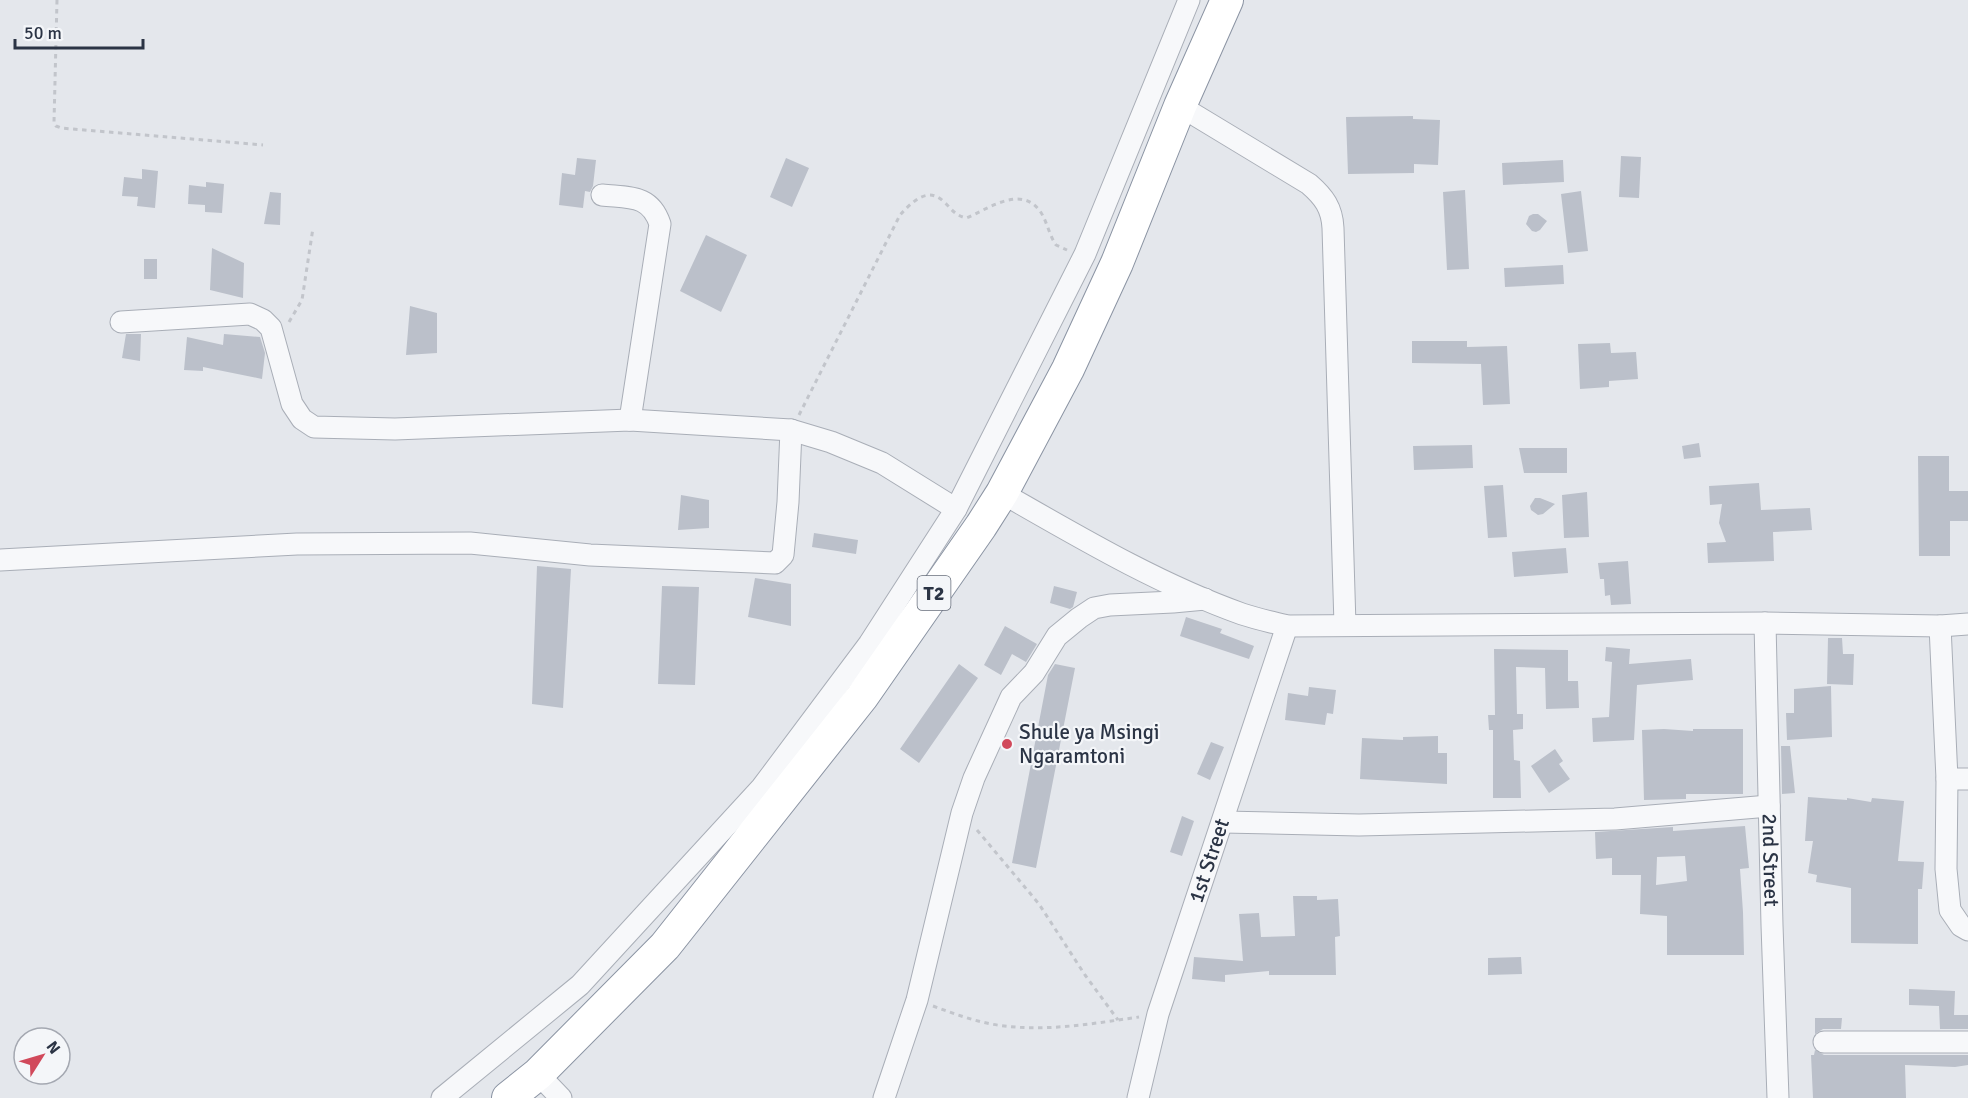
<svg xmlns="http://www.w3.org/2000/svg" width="1968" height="1098" font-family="Signika,sans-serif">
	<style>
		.building { fill: #bbc0ca; fill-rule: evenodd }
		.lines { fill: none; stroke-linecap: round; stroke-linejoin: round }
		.minor-casing { stroke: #a9aeb7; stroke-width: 23 }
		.highway-casing { stroke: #8b94a3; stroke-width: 34 }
		.path { stroke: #c2c5cb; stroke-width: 3; stroke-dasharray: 4.5 4.5; stroke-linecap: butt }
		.minor { stroke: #f7f8fa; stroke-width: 21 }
		.highway { stroke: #fff; stroke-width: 32 }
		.poi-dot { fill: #d1495b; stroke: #f4f6f9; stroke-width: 2 }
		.labels { text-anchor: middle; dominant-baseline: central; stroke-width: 4.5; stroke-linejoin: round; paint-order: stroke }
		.shield { fill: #f4f6f9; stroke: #676e7b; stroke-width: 1.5 }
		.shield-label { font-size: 20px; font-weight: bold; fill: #2b3445 }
		.poi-label { font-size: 21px; fill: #2b3445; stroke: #f4f6f9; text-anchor: start }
		.street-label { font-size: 21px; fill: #2b3445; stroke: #f4f6f9 }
	</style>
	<rect width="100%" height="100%" fill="#e4e7ec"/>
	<path class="building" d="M1413,116V119L1440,120L1438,165L1414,164V173L1348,174L1346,117Z
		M1621,156L1641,157L1639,198L1619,197Z
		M577,158L596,160L593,186L590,192L585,191L583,208L559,205L562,173L575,175Z
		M786,158L809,168L792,207L770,197Z
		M1563,160L1564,182L1503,185L1502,163Z
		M142,169L158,171L155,208L137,206L138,197L122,196L124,177L142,179Z
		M206,182L224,184L222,213L205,212V205L188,204L189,185L206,187Z
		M1465,190L1469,269L1447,270L1443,192Z
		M1581,191L1588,251L1568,253L1561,194Z
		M270,192L281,193L280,225L264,224Z
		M1533,214H1538L1547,221L1540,230L1536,232L1532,231L1526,224L1529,216Z
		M706,235L747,255L721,312L680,291Z
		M212,248L244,263L243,298L210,290Z
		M144,259H157V279H144Z
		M1563,265L1564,284L1505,287L1504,268Z
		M410,306L437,313V353L406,355Z
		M126,334H141L140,361L122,358Z
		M224,334L260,337L265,353L262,379L203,367V371L184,370L187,337L223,345Z
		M1412,341H1467V347L1507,346L1510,404L1483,405L1481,364L1412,363Z
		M1610,343L1611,353L1636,352L1638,379L1609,381V387L1580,389L1578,344Z
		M1699,443L1701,457L1684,459L1682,446Z
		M1472,445L1473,468L1414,470L1413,446Z
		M1519,448H1567V473H1524Z
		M1918,456H1949V491H1968V521H1950V556H1919Z
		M1759,483L1761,510L1810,508L1812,530L1773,532L1774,561L1708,563L1707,543L1726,542L1719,523L1722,504L1710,505L1709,486Z
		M1503,485L1507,537L1488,538L1484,486Z
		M1587,492L1589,537L1564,538L1562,495Z
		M681,495L709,500V528L678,530Z
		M1535,498H1540L1555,504L1543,514L1538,515L1531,510L1530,506Z
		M814,533L858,540L856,554L812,547Z
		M1566,548L1568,573L1514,577L1512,552Z
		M1628,561L1631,604L1611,605L1610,595L1605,596L1604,579H1600L1598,563Z
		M537,566L571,569L563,708L532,704Z
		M755,578L791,584V626L748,617Z
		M662,586L699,587L695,685L658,684Z
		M1054,586L1077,592L1073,607L1070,609L1050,603Z
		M1186,617L1222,629L1220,633L1254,646L1249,659L1180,636Z
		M1005,626L1037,644L1026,662L1012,654L1001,675L984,665Z
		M1828,638H1842L1843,654H1854L1853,685L1827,684Z
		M1606,647L1630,649L1629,664L1691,659L1693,680L1637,685L1634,740L1593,742L1592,718L1609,717L1612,662L1605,661Z
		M1494,649L1568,650V681H1578L1579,708L1546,709L1545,668L1516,667L1517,714H1523V729L1513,730L1514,760L1520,761L1521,798H1493V730H1489L1488,715H1495Z
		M959,664L978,678L919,763L900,749Z
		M1055,664L1075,668L1036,868L1012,863L1048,675Z
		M1831,686L1832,737L1787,740L1786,713H1794V689Z
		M1309,687L1336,690L1333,714L1327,713L1325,725L1285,720L1288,693L1308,696Z
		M1664,729L1693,731V729H1743V794H1686V799L1644,800L1642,730Z
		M1438,736V753H1447V784L1360,779L1362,738L1403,740V737Z
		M1211,742L1224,747L1210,780L1197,774Z
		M1781,746H1790L1795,793L1782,794Z
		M1555,749L1563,761L1559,764L1570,779L1549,793L1531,766Z
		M1808,797L1847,800V798L1871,802L1872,798L1904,801L1898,861L1924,862L1922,889H1918V944L1851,943V888L1816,882L1817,875L1808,873L1813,841H1805Z
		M1182,816L1194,821L1182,856L1170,852Z
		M1745,826L1749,868L1740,869L1743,912L1744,955H1667V916L1640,914L1641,875H1612V858L1596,859L1595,832L1673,827V831ZM1685,856L1687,881L1656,885L1657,857Z
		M1293,896H1317V900L1338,899L1340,936L1335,937L1336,975H1269V971L1225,975V982L1192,979L1194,957L1243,961L1239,914L1259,913L1261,937L1295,936Z
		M1521,957L1522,974L1488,975V958Z
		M1909,989L1955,991L1954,1015H1968V1029H1940L1939,1006L1909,1005Z
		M1815,1018H1842L1841,1029H1823L1815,1034Z
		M1815,1050L1824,1055H1968V1065L1955,1067L1905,1065L1906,1098H1813L1811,1055H1814Z"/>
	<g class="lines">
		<defs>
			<g id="minor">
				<path d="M1180,106L1309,184C1324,197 1332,208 1333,228L1345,625"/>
				<path d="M602,195C629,198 650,194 660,224L630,420"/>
				<path d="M121,322L250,314L263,320L271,328L292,404L302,419L314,427L395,429L630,420L791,430L831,442L882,463L956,509"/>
				<path d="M1002,493C1079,537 1158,584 1242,614C1257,619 1272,622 1287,626L1765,623L1940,626L1968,624"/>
				<path d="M0,560L297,544L470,543L590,555L775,563L783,555L788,502L791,430"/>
				<path id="s1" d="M1765,623L1772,925L1778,1098"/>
				<path d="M1940,626L1947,779L1946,869L1950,910L1961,926L1968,930"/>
				<path d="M1947,779H1968"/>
				<path d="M1223,822L1359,825L1615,819L1769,806"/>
				<path d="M1824,1042H1968"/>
				<path d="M538,1074L561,1098"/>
				<path d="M442,1098L580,985L762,787L869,644L956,509L1085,254L1189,0"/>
				<path d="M884,1098L917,1000L962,813L974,778L1011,697L1034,673L1057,636L1079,618L1094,608L1110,605L1173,602L1205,599"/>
				<path id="s2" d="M1138,1098L1158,1014L1287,626"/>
			</g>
			<path id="highway" d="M508,1098L538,1074L665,946L862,697L981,526L1002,493L1068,369L1117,263L1180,106L1227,0"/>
		</defs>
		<use href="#minor" class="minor-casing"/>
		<use href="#highway" class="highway-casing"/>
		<path class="path" d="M57,0L54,122L56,126L61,128L263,145
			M289,322L302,300L313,228
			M799,415L900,215C911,203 927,186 943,201C951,208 954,215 966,218C987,210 1020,184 1040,211C1047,221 1049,235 1056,245L1067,250
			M977,830L1039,904L1085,975L1118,1020
			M933,1006C952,1013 971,1020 991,1024C1040,1033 1090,1024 1139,1017"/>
		<use href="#minor" class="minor"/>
		<use href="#highway" class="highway"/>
	</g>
	<circle class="poi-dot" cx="1007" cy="744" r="6"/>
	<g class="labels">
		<rect class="shield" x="917.5" y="576" width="33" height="34" rx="4.5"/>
		<g class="shield-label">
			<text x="934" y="593">T2</text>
		</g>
		<g class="poi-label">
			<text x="1019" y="732">Shule ya Msingi<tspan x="1019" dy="24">Ngaramtoni</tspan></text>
		</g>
		<g class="street-label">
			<text stroke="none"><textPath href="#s1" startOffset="237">2nd Street</textPath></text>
			<text stroke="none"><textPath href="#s2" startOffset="248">1st Street</textPath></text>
		</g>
	</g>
	<g transform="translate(42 1056) rotate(53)"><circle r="28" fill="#f4f6f9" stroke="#a4a8b1" stroke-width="1.5"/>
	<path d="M0-4.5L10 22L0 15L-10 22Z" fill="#d1495b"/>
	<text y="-9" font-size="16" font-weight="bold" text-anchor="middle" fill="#2b3445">N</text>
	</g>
	<path d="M15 39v9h128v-9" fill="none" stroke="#2b3445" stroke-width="3"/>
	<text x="24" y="39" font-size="18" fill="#2b3445" stroke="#f4f6f9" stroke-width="4.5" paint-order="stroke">50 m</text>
</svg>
